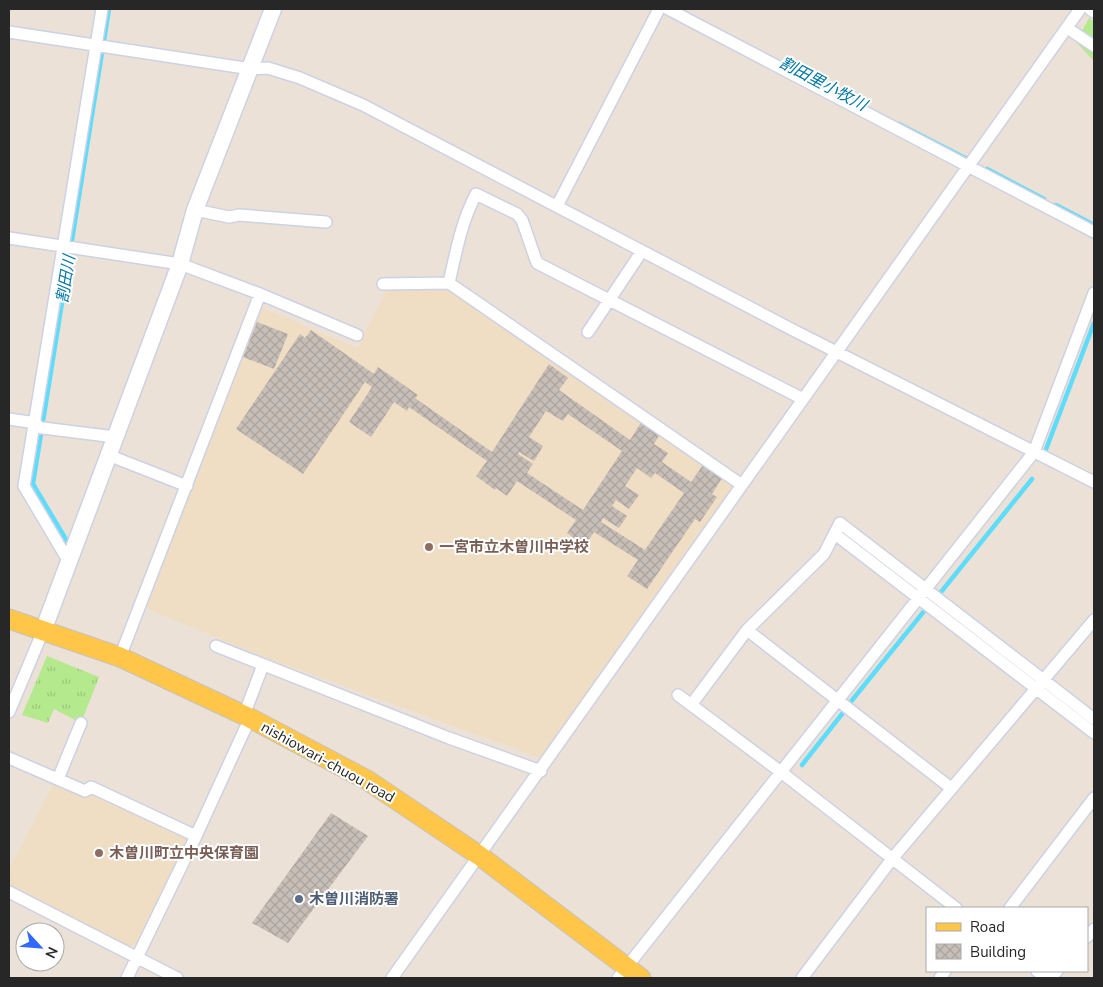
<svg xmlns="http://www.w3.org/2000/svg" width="1103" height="987" font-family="'Nunito Sans','Noto Sans JP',sans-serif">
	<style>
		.education { fill: #f0dec4 }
		.grass { fill: url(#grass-tufts) }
		.park { fill: #b4e98d }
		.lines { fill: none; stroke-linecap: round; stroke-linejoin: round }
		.stream { stroke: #5dddfb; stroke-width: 4.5 }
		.building { fill: url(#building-cross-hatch); fill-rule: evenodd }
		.street-casing { stroke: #ccd2e3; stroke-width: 14 }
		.secondary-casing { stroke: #ccd2e3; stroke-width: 19 }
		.primary-casing { stroke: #c3c3c3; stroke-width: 21 }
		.street { stroke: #fff; stroke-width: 11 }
		.secondary { stroke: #fff; stroke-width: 16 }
		.primary { stroke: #ffc649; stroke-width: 19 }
		.education-dot { fill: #8d6e63; stroke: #fff; stroke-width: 2 }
		.service-dot { fill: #5c6f8a; stroke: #fff; stroke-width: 2 }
		.labels { text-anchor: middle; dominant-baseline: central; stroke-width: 4; stroke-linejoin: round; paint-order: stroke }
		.education-label { font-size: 15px; font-weight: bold; fill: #785e54; stroke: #fff; text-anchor: start }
		.street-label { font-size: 15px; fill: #272727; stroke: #fff }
		.service-label { font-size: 15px; font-weight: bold; fill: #4e5e75; stroke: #fff; text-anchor: start }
		.water-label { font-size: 16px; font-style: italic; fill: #0078a3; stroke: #fff }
	</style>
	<defs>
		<pattern id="grass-tufts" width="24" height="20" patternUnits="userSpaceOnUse" patternTransform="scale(1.25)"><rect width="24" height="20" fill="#b4e98d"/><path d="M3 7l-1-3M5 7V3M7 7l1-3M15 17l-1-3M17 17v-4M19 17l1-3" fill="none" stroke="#9bc87a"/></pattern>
		<pattern id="building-cross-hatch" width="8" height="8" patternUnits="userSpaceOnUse" patternTransform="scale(1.25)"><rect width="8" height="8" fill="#c7beb7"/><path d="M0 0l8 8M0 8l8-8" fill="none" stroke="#aba39d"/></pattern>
	</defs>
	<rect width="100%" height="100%" fill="#ece1d7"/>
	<path class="education" d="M450,288L734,485L541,758L264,657L145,608L261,307L357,348L387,289Z
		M54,783L87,798L95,793L189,836L137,943L127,947L9,885V869Z"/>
	<path class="grass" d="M47,656L99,677L81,723L54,709L48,723L22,715Z"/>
	<path class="park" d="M1089,18L1094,22V61L1076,42Z"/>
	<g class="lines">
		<path class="stream" d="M899,124L967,159
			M987,169L1044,199
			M1056,205L1094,225
			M1045,452L1094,323
			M67,541L33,484L109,9
			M941,592L1032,479
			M849,704L925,610
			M802,765L842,714"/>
	</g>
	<path class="building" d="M257,322L288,334L274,369L243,357Z
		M311,330L374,374L378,367L418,395L415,398L492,452L549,364L568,378L559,390L630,440L642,421L660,434L654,444L668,453L662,462L691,482L703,465L722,478L712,494L717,497L700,522L695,519L647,589L627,576L638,560L594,532L585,546L567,533L576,520L517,481L507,496L496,488L495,490L476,476L487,461L409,407L407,411L394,402L371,437L349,422L372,387L365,382L303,474L236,429L300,334L305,338ZM546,411L563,421L568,414L622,451L583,510L527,473L533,464L518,454L519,452L534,461L543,446L529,437ZM637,468L651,478L655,473L684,493L645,550L601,522L603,518L619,528L627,516L612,506L616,500L629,509L639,495L625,486Z
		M331,813L368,836L288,943L252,923Z"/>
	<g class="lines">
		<defs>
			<path id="street" d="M668,9L1094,232
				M1090,9L1094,12
				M9,32L251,69L268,68L300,78L363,105L793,330L1094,482
				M1073,32L1094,46
				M557,206L659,9
				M195,210L229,217L239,215L326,222
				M9,238L180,264L260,294L357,335
				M449,283C456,252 461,223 476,194L517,214L522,220L537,263L803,399
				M383,284L449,283L742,485
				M588,332L642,251
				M9,419L36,423
				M35,427L115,437
				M108,455L187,486
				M835,534L1094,733
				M69,562L24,486L102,9
				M747,630L951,788
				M216,646L449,738L541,771
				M120,657L260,294
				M678,695L781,772L956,908
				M691,705L747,630L824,554L840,523L1094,719
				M9,712L43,631
				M244,715L263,665
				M9,758L85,791L91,787L196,836
				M58,779L81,723
				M9,892L177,978
				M1010,908L1094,798
				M1087,937L1094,929
				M1037,971L1046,978
				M127,978L196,836L250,718
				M392,978L1080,9
				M618,978L1034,452L1094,293
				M802,978L892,859L1094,620
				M940,978L945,971
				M1050,978L1057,971"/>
			<path id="secondary" d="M43,631L180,264L195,210L273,9"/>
			<path id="primary" d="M9,619L120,657L250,718L367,780L480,856L641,978"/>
		</defs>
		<use href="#street" class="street-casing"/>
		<use href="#secondary" class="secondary-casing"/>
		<use href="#primary" class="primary-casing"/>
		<use href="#street" class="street"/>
		<use href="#secondary" class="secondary"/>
		<use href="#primary" class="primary"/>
	</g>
	<g class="education-dot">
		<circle cx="429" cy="547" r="5"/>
		<circle cx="99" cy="853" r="5"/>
	</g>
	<circle class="service-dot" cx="299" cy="899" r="5"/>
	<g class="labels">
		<g class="education-label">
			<text x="439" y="547">一宮市立木曽川中学校</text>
			<text x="109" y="853">木曽川町立中央保育園</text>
		</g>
		<g class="street-label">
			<text transform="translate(328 762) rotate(29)">nishiowari-chuou road</text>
		</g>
		<g class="service-label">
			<text x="309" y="899">木曽川消防署</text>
		</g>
		<g class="water-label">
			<text transform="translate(823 84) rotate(28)">割田里小牧川</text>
			<text transform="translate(66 279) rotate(-81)">割田川</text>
		</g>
	</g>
	<rect width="1103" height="987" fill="none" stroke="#272727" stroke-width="20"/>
	<rect x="926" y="907" width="162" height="65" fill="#ffffff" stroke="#a9a9a9"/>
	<rect x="936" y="923" width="25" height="8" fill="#ffc649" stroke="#a9a9a9"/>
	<text x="970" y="932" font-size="15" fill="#272727">Road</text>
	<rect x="936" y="944" width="25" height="15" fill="url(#building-cross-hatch)" stroke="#a9a9a9"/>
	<text x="970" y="957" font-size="15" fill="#272727">Building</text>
	<g transform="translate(40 947) rotate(116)"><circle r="24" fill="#ffffff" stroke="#a9a9a9"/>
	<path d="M0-4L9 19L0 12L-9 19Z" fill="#3168ff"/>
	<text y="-8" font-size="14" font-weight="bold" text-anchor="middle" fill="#272727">N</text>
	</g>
</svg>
